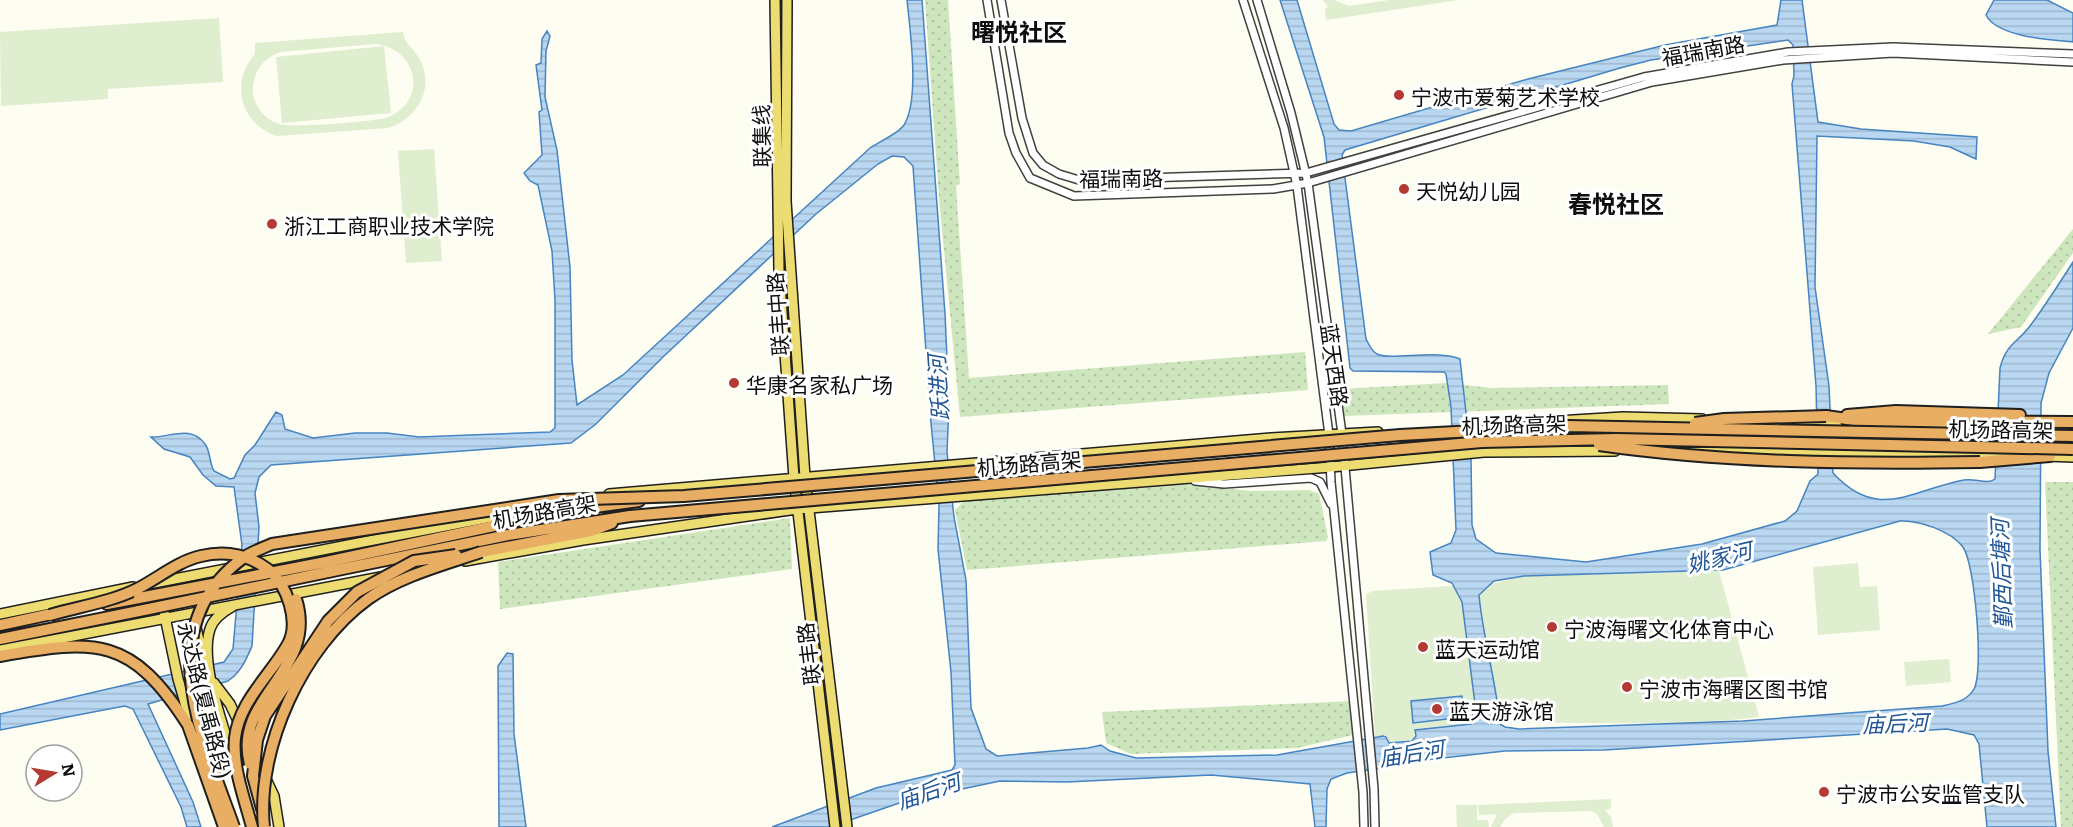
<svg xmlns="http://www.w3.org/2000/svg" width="2073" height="827" font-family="Literata,'Noto Sans SC',serif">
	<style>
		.park { fill: url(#park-dots) }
		.pitch { fill: #dfeece; fill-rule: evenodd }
		.water { fill: url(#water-rules); stroke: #4684c2; stroke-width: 1.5; fill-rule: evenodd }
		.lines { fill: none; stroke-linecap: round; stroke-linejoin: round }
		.minor-casing { stroke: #414141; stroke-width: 10 }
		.major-casing { stroke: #1f1f1f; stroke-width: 12 }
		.highway-casing { stroke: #1f1f1f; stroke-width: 14 }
		.minor { stroke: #fff; stroke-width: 7 }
		.major { stroke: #eddc72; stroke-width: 9 }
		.highway { stroke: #e8ae64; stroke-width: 10 }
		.highway-bridge-casing { stroke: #1f1f1f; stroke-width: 14; stroke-linecap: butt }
		.highway-bridge { stroke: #e8ae64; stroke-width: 10 }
		.poi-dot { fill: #b33932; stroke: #fff; stroke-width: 2 }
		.labels { text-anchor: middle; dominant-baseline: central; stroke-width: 6; stroke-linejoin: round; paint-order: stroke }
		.street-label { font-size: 21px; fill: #0e0e0e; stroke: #fff }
		.poi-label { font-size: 21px; fill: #0e0e0e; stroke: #fff; text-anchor: start }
		.water-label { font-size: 22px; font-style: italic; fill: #225796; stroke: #fff }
		.quarter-label { font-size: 24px; font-weight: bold; fill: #0e0e0e; stroke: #fff }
	</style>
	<defs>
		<pattern id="park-dots" width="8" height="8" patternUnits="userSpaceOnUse" patternTransform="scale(1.5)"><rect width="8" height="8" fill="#cee6bd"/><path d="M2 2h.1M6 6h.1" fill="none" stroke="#b0c4a1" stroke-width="1.8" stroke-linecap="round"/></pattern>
		<pattern id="water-rules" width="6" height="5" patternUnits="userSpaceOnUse" patternTransform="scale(1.5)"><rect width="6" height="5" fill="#b9d7f1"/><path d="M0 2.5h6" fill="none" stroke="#9eb7cd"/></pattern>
	</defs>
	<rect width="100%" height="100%" fill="#fefdf1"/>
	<path class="park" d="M925,0H948L960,184L956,186L969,378L1305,352L1308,390L960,417L939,198Z
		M2073,229V253L2021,327L1988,334Z
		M1446,383L1491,388L1668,385L1669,404L1344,416L1341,389Z
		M2045,482H2073V827H2061Z
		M1173,483L1251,491L1309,490L1319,494L1328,537L1326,541L967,570L955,510L965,500Z
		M790,518L792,569L500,609L498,562Z
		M1354,701L1353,735L1297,748L1131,754L1106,743L1102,712Z"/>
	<path class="pitch" d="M1323,0H1334L1349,6L1389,0H1459L1326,20L1325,8L1328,7Z
		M219,18L223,82L108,89V99L1,106L0,32Z
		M403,32C405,45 413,47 419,58C436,88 417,119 388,128L277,136C241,125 229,82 255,54V43ZM376,44C405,47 425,78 406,104C401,109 395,115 388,117C374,122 292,128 279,124C261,118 249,99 254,81C257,66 266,58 280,52Z
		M384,46L391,113L282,123L276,57Z
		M434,149L442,261L406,263L398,151Z
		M1858,563L1860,587L1877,586L1880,630L1818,635L1813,567Z
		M1719,571L1759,717C1645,731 1529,715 1415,729L1414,739L1389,743L1386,736H1375L1366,594L1373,591L1496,583L1524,576Z
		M1949,659L1951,682L1906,686L1904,662Z
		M1611,799V809L1605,810L1611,817L1613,827H1604L1597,814L1591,811L1514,813L1505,819L1500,827H1491L1497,814L1479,815L1478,805Z
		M1456,805H1477V820H1488L1489,827H1457Z"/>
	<path class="water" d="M907,0H922L945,314L949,404L947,452L954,517L966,580L971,708L986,749L997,756L1088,748L1101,745L1110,751L1136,758L1277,755L1383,736L1386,737L1389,743L1412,741L1416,736L1415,730L1471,724L1475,704L1462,602L1452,583L1433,575L1430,552L1451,543L1456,530L1451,407L1446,374L1444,372L1353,371L1350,368L1324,137L1280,0H1297L1334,124L1339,130L1351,131L1528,79L1665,45L1777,25L1781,0H1802L1818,122L1861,129L1977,137L1976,159L1950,147L1914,141L1817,136L1815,287L1829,386L1833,473C1878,522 1911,490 1964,480C1975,478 1987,485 1995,479L2000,368C2006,344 2017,343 2030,326C2045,306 2059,284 2073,262V328L2049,373L2041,403L2040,550L2048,751L2056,827H1987L1979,744L1974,735L1947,729L1604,750L1505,751L1416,761L1415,758L1392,762L1389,767L1347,773L1331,779L1327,789L1326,827H1315L1310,784L1211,775L1067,782L1000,781L905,801L830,827H772L876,788L952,770L955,765L951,672L938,549L939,506L931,423L913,166L904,157L892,156L878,164L816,214L663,357L596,424L571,443L271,465L259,477L255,493L259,527L252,646C246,660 241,672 228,681L148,704L193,802L201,827H187L181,807L133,709L125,706L114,708L0,730V714L224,662L233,649L242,545L234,487L216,486L203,475L190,457L164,449L151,437C169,438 191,424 205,444C211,452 209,463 214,471L230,479L234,478L245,455L255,445L276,412L282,415L285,429L313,438L355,433H387L419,437L550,432L555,428V300L552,251L538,185L530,181L524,173L542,155L539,112L542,110L536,65L541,63L542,39L547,31L550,36L546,51L545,97L557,150L570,267L572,360L577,405L623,375L870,148C879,142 899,133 904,125C920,99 910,30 907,0ZM1788,40L1793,45L1794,76L1792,84L1816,386L1818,474L1810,481L1797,511L1785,521L1702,544L1586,562L1496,553L1476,539L1472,525L1471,458L1460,359C1439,349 1390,361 1377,354C1371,351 1369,344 1366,339L1342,155L1345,150L1620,68L1651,60ZM1900,521C1919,520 1951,531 1963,547C1975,564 1984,671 1974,689C1967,701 1955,703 1942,706L1743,721L1519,729L1505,727L1500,724C1496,680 1483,639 1479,595L1494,581L1524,576L1723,570Z
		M1994,0H2047L2073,13V42C2051,40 1997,37 1986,15Z
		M507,653L513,654L514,734L526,827H499L498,666Z
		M1462,696L1464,717L1413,723L1411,701Z"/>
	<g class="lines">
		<defs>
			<path id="minor" d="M987,0L1009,133L1016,153L1030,178L1074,196L1273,189L1308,183L1652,82L1783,60L1893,53L2073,62
				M1001,0L1022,118L1033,153L1043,165L1059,174L1079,180L1306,173L1644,77L1788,52L1893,47L2073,54
				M1243,0L1284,128L1297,186L1329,435L1331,482L1363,792L1364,827
				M1257,0L1291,113L1308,183L1342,434L1374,789L1375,827
				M1195,481L1224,484L1311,478L1320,482L1331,504"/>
			<path id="major" d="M775,0L779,270L794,478L835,827
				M787,0L786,201L805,477L847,827
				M1557,421L1623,417L1702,419
				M1761,422L1837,426
				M1901,428L1999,427
				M1685,450L2014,455
				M2045,456L2073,457
				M609,494L1271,438L1378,432
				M465,561L583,540L797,509L1331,467L1484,452L1615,451
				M149,584L527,510
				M164,612L178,679L193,730
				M0,614L133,587
				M196,627L201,650L207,659
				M0,650L381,577
				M214,683L230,704L249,744
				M255,756L274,796L279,827
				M233,758C223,725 199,662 210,629C213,619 224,611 233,606"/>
			<path id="highway" d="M1847,415L1896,411L2020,415
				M1826,416L1861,421L2073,422
				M1980,462L2050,456
				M481,552L591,531L612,523
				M326,562L559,512L639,501
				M328,572L508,535L630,516
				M107,604L139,598
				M0,625L56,613
				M0,639L139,611
				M0,656C97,639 131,636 188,725
				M253,776L262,809"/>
		</defs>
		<use href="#minor" class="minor-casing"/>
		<use href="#major" class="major-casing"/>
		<use href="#highway" class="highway-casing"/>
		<use href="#minor" class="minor"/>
		<use href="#major" class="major"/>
		<use href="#highway" class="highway"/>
		<defs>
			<path id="highway-bridge" d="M1695,423L1724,419L1826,416
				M1599,445C1725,463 1853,464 1980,462
				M630,516L1482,442L1616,439L2073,449
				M139,598L326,562
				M139,611L328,572
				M50,615C77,607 111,602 137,589C157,579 178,561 201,556C226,550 249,555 269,570C287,585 300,622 288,644C271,675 239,701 235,738C232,767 245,800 252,827
				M188,725L224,827
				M250,764C232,697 319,671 296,599
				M253,776L257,740L265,716L328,621L357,592L414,561L456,555
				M234,827C203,740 149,627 243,558C251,552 263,548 272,544L559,500L684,496L1400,435L1568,426L2073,436
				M264,827C256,748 303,646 368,599C400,576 443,565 481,552"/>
		</defs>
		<use href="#highway-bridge" class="highway-bridge-casing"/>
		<use href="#highway-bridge" class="highway-bridge"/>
	</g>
	<g class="poi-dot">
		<circle cx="1399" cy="95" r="6"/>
		<circle cx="1404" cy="189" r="6"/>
		<circle cx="272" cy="224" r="6"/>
		<circle cx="734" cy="383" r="6"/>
		<circle cx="1552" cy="627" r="6"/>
		<circle cx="1423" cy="647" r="6"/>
		<circle cx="1627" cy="687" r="6"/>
		<circle cx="1437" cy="709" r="6"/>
		<circle cx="1824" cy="792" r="6"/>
	</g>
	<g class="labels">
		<g class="street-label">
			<text transform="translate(1703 49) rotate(-10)">福瑞南路</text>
			<text transform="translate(760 136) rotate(-91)">联集线</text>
			<text transform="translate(1121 177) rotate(-1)">福瑞南路</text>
			<text transform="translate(776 314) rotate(-94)">联丰中路</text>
			<text transform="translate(1336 365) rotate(82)">蓝天西路</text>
			<text transform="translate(1514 423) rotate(-2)">机场路高架</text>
			<text transform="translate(2001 428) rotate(1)">机场路高架</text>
			<text transform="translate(1029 462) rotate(-5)">机场路高架</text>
			<text transform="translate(544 510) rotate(-10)">机场路高架</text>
			<text transform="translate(807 654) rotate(-97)">联丰路</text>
			<text transform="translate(206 700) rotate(76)">永达路(夏禹路段)</text>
		</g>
		<g class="poi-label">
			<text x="1411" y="95">宁波市爱菊艺术学校</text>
			<text x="1416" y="189">天悦幼儿园</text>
			<text x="284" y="224">浙江工商职业技术学院</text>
			<text x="746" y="383">华康名家私广场</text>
			<text x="1564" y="627">宁波海曙文化体育中心</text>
			<text x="1435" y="647">蓝天运动馆</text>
			<text x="1639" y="687">宁波市海曙区图书馆</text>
			<text x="1449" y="709">蓝天游泳馆</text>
			<text x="1836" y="792">宁波市公安监管支队</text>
		</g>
		<g class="water-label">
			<text transform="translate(937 388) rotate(-94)">跃进河</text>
			<text transform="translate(1719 556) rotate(-13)">姚家河</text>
			<text transform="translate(2000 574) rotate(-92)">鄞西后塘河</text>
			<text transform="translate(1895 722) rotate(-2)">庙后河</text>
			<text transform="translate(1411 752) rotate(-9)">庙后河</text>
			<text transform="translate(928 790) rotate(-19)">庙后河</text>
		</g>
		<g class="quarter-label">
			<text x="1019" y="30">曙悦社区</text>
			<text x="1616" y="202">春悦社区</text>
		</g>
	</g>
	<g transform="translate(54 773) rotate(79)"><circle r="28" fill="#ffffff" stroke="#9f9f9f" stroke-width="1.5"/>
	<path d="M0-4.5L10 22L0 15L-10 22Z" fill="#b33932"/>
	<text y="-9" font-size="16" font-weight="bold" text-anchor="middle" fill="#0e0e0e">N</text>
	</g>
</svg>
